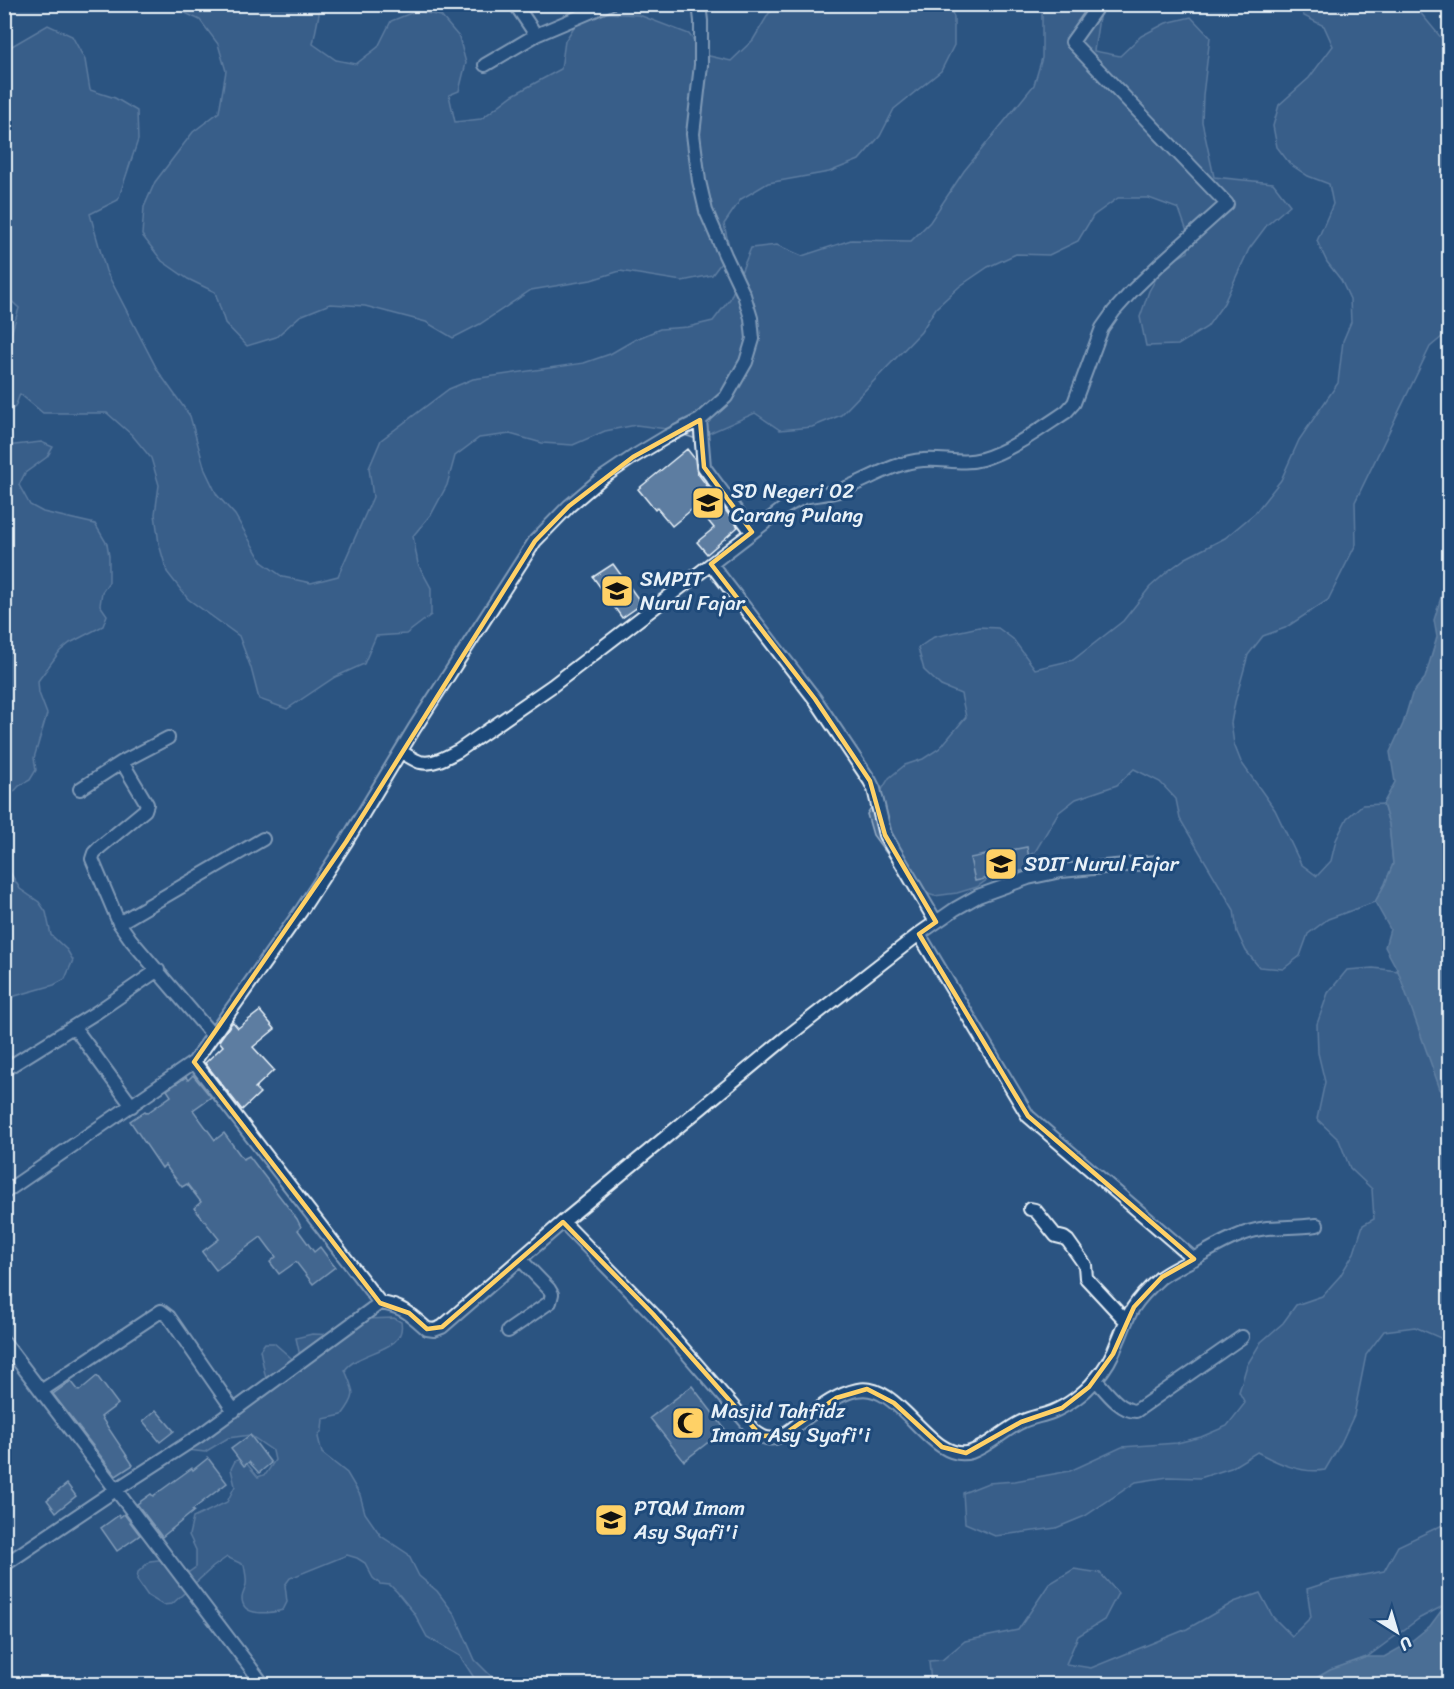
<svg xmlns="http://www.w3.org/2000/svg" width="1454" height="1689" font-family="Sriracha,sans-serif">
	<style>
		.green { fill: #476b93; stroke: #98aec6; stroke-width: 1.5 }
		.water { fill: #708ead; stroke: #a0b6cb; stroke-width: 1.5 }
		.building { fill: #5d7da1; stroke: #e8f1f8; stroke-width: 1.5 }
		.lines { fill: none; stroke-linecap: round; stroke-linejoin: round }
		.street-casing { stroke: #e8f1f8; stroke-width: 16 }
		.street { stroke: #1f4a7a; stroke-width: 12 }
		.marked { fill: none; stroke: #ffd166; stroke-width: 4.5; stroke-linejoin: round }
		.labels { text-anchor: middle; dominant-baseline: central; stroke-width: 6; stroke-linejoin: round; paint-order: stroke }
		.poi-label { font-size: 21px; fill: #e8f1f8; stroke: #1f4a7a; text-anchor: start }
	</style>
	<rect width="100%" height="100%" fill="#2b5482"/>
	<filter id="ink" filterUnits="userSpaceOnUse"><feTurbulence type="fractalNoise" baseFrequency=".0167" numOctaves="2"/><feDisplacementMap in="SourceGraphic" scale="12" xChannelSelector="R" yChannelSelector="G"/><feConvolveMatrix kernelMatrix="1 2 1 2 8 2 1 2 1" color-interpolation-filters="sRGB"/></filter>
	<g filter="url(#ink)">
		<path class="green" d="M136,5H318L319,14L313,44L336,60L356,64L378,47L391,21L416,11L441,16L459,37L466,63L459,91L449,95L455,122L481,119L513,95L561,69L565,41L581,16L608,13L639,15L689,34L705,55L731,61L753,40L769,13L782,5H948L954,17V45L941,71L894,109L880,136L859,160L829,172L768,183L741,199L724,224L730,251L712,275L682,281L620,271L591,280L531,290L480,324L453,338L426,322L365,306L330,304L300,316L276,337L247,346L225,323L215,292L188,279L162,261L142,235L144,207L155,182L193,132L219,112L226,71L218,44L200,20L171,6L136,8Z
			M1042,5H1101L1094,51L1120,56L1141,36L1166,23L1191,17L1210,37L1203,95L1202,122L1214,177L1273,183L1290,205L1267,225L1249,249L1224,303L1207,327L1178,345L1146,346L1140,317L1149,291L1164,265L1188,252L1189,237L1179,209L1149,198H1118L1093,216L1078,241L1049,255L1016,254L988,267L960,286L936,308L921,332L841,415L812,427L780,430L755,413L696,439L667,429L636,425L605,431L573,445L542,443L510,434L479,438L455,456L447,485L432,513L413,536L418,564L431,588V615L406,634L376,636L364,664L335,677L287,709L259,699L251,668L239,636L188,599L167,572L159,544L155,514L159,485L151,458L132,435L107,413H43L20,394L15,407L5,414V353L11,357V334L19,308L5,295V50L48,25L72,36L85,60L90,90L115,98L137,111L138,140L118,200L90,214L106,271L158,371L190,416L205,470L217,495L235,515L262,562L283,577L311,583L338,576L373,497L369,468L381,440L449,389L473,379L584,363L610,354L636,339L660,329L688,327L713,321L730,299L751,248L777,245L802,256L851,240L911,241L930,222L964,171L1034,85L1042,58Z
			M1298,5H1414L1448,46L1449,49V331L1430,347L1355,502L1356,544L1328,600L1285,628L1263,636L1248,655L1235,702L1231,723L1234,744L1241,762L1275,810L1301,864L1317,876L1331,861L1336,840L1347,818L1362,805L1383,804L1389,824L1393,864L1385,884L1375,902L1328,919L1308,934L1300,956L1283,969L1259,967L1246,951L1237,932L1234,910L1180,819L1176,799L1160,782L1134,769L1117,785L1076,799L1058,813L1035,852L995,874L977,887L957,893L934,896L912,888L873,835L867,814L889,778L905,765L923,759L940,748L966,717L961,694L941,686L924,670L918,648L934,637L979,627L998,628L1013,639L1035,669L1073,660L1123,621L1150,587L1168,571L1186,558L1225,538L1255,513L1281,480L1299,440L1338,383L1343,341L1351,322L1350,299L1341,280L1327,262L1317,241L1333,204L1329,184L1308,176L1290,164L1277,147L1273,126L1279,105L1309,78L1333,46L1324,26L1304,16Z
			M41,442L53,447L47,457L25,473L19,485L30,505L43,512L95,524L107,544L109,556V582L102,592L100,605L107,615L103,626L70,643L60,651L38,681L39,693L47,714L34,758L36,770L30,780L19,786L10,796L5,818V445L6,446Z
			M5,864L20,889L39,902L46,912L51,935L67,950L73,960L65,979L54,985L15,996L5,1007Z
			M1373,968L1398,971L1450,1098L1449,1349L1443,1339L1415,1327L1384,1331L1366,1355L1354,1415L1341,1443L1325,1470C1301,1474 1278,1463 1257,1452L1231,1468L1200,1478L1168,1477L1136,1482L1085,1516L1056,1528L995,1536L965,1523L963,1493L988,1483L1015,1481L1070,1471L1122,1447L1177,1443L1201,1437L1227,1426L1245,1403L1239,1392L1247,1365L1261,1342L1283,1323L1296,1305L1322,1296L1340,1276L1354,1253L1363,1225L1374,1219L1372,1189L1350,1168L1339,1140L1317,1119L1325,1082L1318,1053L1317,1024L1328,993L1347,970Z
			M394,1318L401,1322C407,1352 359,1350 345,1370C354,1393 358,1394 342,1415L323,1419L322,1430L318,1437L322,1453L347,1473L360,1495L365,1513L381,1536L408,1554L419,1576L437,1591L455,1615L475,1660L492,1677L496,1684H478L460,1656L427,1637L414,1613L397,1592L390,1585L380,1584L373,1578L365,1563L357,1558L347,1555L290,1578L285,1585L287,1602L283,1610C271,1613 242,1618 242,1598C242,1594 246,1589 246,1584C247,1578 245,1571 244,1565L227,1557L213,1567L172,1604L163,1605L148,1596L137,1580L138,1572L150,1561L167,1559L180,1569L189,1572L196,1567V1550L189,1535L193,1518L227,1502L235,1486L231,1469L235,1461L242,1458L258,1477L266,1474L275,1460L273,1451L250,1435L228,1438L205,1452L187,1450L182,1443L185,1435L225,1423L235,1410L252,1405L267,1384L260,1350L265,1343H274L298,1364L300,1356L296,1338L312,1334L337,1335L366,1319Z
			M1449,1522V1603L1420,1618L1367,1657L1335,1669L1309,1684H931L929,1661L942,1660L965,1641L1018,1630L1049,1584L1074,1569L1100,1573L1118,1593L1104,1620L1078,1636L1066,1664L1091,1668L1187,1629L1234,1602L1260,1593L1273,1617L1292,1636L1311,1617L1307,1589L1332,1581L1384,1571L1398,1546Z"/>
		<path class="water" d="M1449,581V1098L1440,1089L1398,971L1385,947L1390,929L1375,902L1385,884L1393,864L1389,824L1383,804L1395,782L1390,752L1403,724L1412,694L1425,678L1437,637L1434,620L1442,594Z
			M1449,1602V1684H1306L1330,1670L1367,1657H1384L1409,1643L1430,1626L1447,1603Z"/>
		<path class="building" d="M687,449L695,459L696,468L698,474L738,527L707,554L697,542L714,528L696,506L672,526L657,508L655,510L638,489Z
			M613,564L642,604L622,618L593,577Z
			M1027,847L1031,869L975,881L970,858Z
			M260,1011L275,1029L253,1047L274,1070L255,1088L260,1093L242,1110L205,1063L223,1046L219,1041L231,1024L233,1022L238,1028Z
			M193,1075L211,1097L193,1110L215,1140L224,1133L243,1159L249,1156L297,1219L301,1227L298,1230L314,1252L320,1247L335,1267L313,1284L296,1262L279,1274L270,1262L276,1257L261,1237L216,1270L202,1252L219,1239L194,1208L201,1202L187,1184L182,1187L165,1165L162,1168L130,1121L145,1111L147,1113L171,1096L167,1090L186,1077L188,1080Z
			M97,1376L118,1404L101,1417L133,1465L116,1476L53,1394L71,1381L79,1391Z
			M692,1386L725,1429L684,1461L650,1418Z
			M156,1410L174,1431L160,1442L143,1421Z
			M250,1435L271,1463L259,1473L249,1462L244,1466L231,1449Z
			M208,1458L227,1483L192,1510L194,1511L162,1537L137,1504L151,1494L153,1496L192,1468L193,1470Z
			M67,1484L76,1496L56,1512L47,1500Z
			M124,1514L140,1535L117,1551L101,1528L119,1515L120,1517Z"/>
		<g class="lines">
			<defs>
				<path id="street" d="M515,4L536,35L609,4
					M485,65L536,35
					M700,420L704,467L752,532
					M711,564L815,699L870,781L874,789L885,835L936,922
					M401,752C407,755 414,760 420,762C433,765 447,757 458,751L552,686L784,508C792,503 800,498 809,496C820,494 831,494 841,490C868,480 894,462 923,460C943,458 962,465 982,459C1012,450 1040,429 1066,412L1074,403L1102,328L1114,311L1132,291L1159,265L1227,204L1072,42L1099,4
					M122,762L147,804L145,810L100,847L94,853L92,859L119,923L131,940L213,1036
					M80,789L122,762L168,738
					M119,923L263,839
					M919,934L1028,1116L1194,1259
					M74,1027L132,1106
					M194,1062L380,1303
					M4,1070L97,1012L158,970
					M4,1193L194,1062L301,911L346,842L414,729L535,541L569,506L602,478L633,457L668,436L700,420L726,397L746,362L753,339L751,318L744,295L725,255L706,211L699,181L693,134L701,65V21L699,4
					M1030,1209L1035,1210L1056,1236L1064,1238L1068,1241L1085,1265L1086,1278L1125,1320
					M563,1222L788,1036L919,934L955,909L978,896L1028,878L1061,871L1158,862
					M508,1331L550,1302L552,1294L549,1289L520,1259
					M4,1342L263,1684
					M1096,1380C1106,1391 1120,1411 1136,1411L1242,1337
					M41,1391L161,1311L169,1317L234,1411
					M4,1565L117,1489L199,1436L380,1303C403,1306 411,1315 427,1329L434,1330L442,1327L563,1222L653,1314L754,1431C761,1436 766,1440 775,1438C784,1436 791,1430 798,1424C816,1411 834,1395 857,1390C900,1380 930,1465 971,1452C989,1446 1004,1430 1021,1422C1031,1417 1042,1416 1052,1412C1067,1406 1085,1393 1095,1380C1105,1369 1113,1355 1118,1341C1123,1330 1126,1319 1133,1308C1140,1297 1150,1287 1160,1278C1168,1272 1179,1267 1188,1262C1211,1249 1239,1231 1267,1228C1283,1227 1300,1227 1317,1225"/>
			</defs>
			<use href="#street" class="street-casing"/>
			<use href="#street" class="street"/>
		</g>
	</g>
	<path d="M0 0H1454V1689H0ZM700,420L704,467L752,532L711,564L815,699L870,781L885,835L936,922L919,934L1028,1116L1194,1259L1162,1277L1134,1307L1113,1354L1089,1387L1062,1408L1021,1422L966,1453L942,1447L894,1403L867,1389L836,1398L783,1435L761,1436L653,1314L563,1222L442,1327L427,1329L409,1313L380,1303L194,1062L346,842L535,541L569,506L633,457Z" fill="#2b5482" fill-opacity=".55" fill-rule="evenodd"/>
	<path class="marked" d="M700,420L704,467L752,532L711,564L815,699L870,781L885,835L936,922L919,934L1028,1116L1194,1259L1162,1277L1134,1307L1113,1354L1089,1387L1062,1408L1021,1422L966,1453L942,1447L894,1403L867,1389L836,1398L783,1435L761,1436L653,1314L563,1222L442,1327L427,1329L409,1313L380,1303L194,1062L346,842L535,541L569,506L633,457Z"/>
	<defs>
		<symbol id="school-square" viewBox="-11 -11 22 22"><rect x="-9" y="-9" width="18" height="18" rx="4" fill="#ffd166" stroke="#1f4a7a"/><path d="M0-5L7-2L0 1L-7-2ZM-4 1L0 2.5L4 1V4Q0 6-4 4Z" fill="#111"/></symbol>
		<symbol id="mosque-square" viewBox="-11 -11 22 22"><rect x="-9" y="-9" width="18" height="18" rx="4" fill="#ffd166" stroke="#1f4a7a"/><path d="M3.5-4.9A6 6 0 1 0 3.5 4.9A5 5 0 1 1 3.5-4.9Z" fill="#111"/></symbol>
	</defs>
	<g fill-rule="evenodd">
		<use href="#school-square" x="689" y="484" width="38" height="38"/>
		<use href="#school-square" x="598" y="572" width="38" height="38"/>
		<use href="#school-square" x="982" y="845" width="38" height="38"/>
		<use href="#mosque-square" x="669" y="1404" width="38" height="38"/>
		<use href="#school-square" x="592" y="1501" width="38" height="38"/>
	</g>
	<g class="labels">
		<g class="poi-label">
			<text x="731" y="491">SD Negeri 02<tspan x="731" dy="24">Carang Pulang</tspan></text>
			<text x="640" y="579">SMPIT<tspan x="640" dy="24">Nurul Fajar</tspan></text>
			<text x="1024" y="864">SDIT Nurul Fajar</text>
			<text x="711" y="1411">Masjid Tahfidz<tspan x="711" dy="24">Imam Asy Syafi'i</tspan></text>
			<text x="634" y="1508">PTQM Imam<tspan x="634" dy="24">Asy Syafi'i</tspan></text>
		</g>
	</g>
	<rect width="1454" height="1689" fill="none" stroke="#1f4a7a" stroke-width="24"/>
	<rect x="12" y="12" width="1430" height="1665" fill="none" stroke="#e8f1f8" stroke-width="2" filter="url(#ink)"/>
	<g transform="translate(1397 1632) rotate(143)" stroke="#1f4a7a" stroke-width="4.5" paint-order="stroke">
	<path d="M0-4.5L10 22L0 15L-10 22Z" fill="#e8f1f8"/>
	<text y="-9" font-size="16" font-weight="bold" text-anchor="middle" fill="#e8f1f8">U</text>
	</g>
</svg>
